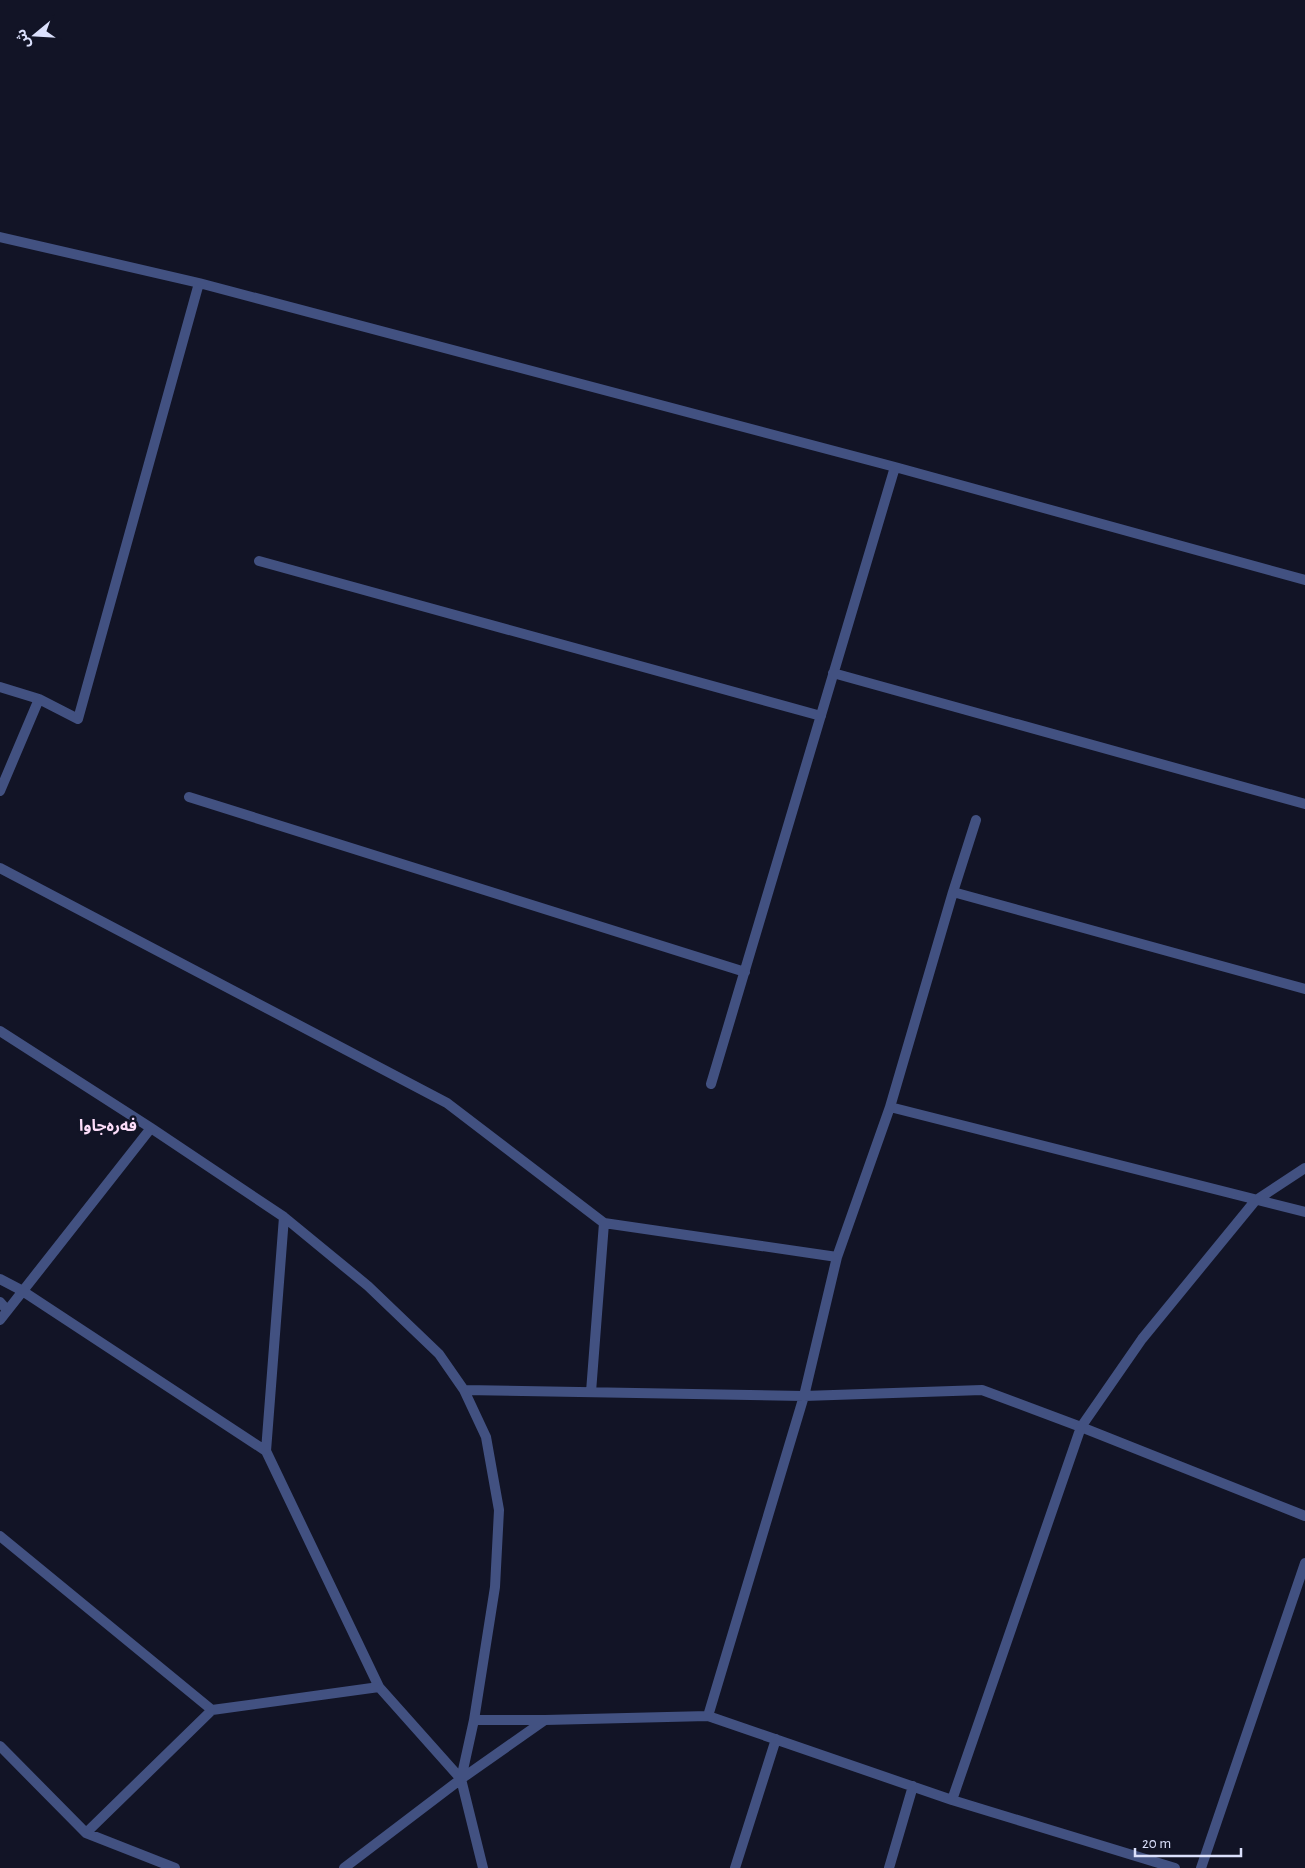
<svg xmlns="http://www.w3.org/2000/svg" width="1305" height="1868" font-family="'Alegreya Sans','Noto Sans Arabic',sans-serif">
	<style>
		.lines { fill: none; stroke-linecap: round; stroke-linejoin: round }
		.minor { stroke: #425181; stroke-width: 10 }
		.labels { text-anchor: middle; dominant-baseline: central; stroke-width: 5; stroke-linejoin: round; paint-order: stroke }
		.quarter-label { font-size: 16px; font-weight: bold; fill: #fcddf9; stroke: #121426 }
	</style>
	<rect width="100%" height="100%" fill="#121426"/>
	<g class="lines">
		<path class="minor" d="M0,237L199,283L895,467L1305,580
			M259,561L821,716
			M833,673L1305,804
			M0,687L39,699L78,719L199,283
			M0,791L39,699
			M189,797L745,972
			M0,868L447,1103L604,1223
			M953,892L1305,989
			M0,1031L151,1128L284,1217L368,1286L439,1354L464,1390L486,1437L499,1510L495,1587L474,1720L461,1779L483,1868
			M711,1084L895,467
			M890,1107L1305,1212
			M284,1217L266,1451L379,1687L461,1779
			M0,1279L21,1290L266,1451
			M0,1302L7,1310
			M0,1320L151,1128
			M464,1390L804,1396L982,1390L1081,1427L1305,1516
			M591,1392L604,1223L837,1257
			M0,1536L212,1710L379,1687
			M708,1716L804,1396L837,1257L890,1107L953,892L976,820
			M474,1720H545L708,1716L952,1800L1175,1868
			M0,1746L86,1833L175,1868
			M952,1800L1081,1427L1142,1339L1255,1201L1305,1168
			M86,1833L212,1710
			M344,1868L461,1779L545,1720
			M735,1868L776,1739
			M889,1868L913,1786
			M1201,1868L1305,1563"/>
	</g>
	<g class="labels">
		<g class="quarter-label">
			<text x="108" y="1126">فەرەجاوا</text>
		</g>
	</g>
	<g transform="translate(35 35) rotate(252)" stroke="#121426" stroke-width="4" paint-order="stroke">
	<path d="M0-4L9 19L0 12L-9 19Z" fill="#dbe0fc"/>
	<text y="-8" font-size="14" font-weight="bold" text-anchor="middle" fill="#dbe0fc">ش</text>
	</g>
	<path d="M1135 1848v8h106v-8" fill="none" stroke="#dbe0fc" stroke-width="2.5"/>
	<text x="1142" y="1848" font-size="15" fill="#dbe0fc" stroke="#121426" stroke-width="4" paint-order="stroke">20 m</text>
</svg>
